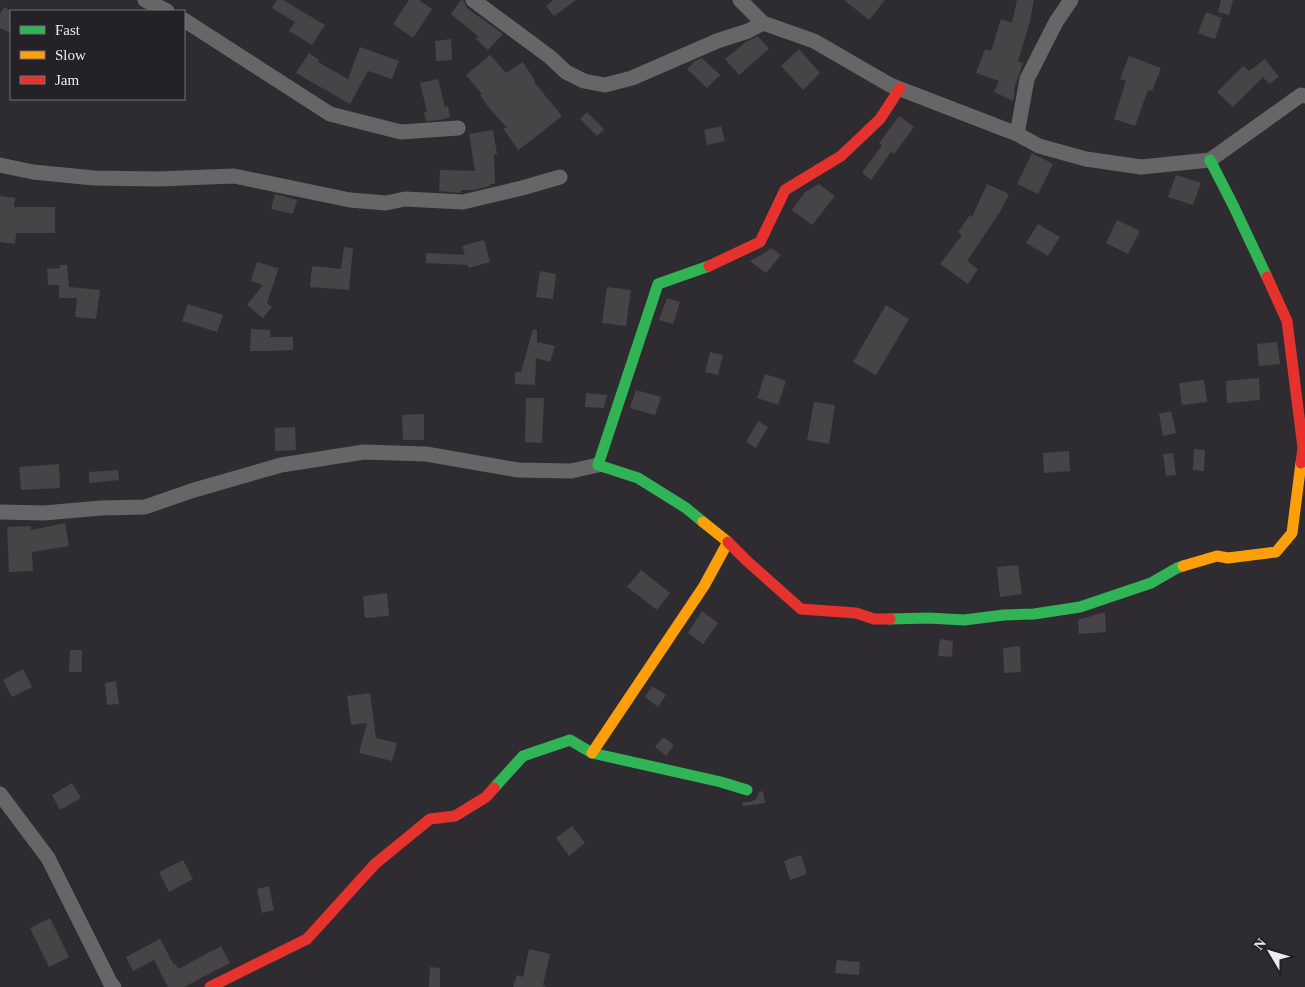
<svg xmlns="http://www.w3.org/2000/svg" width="1305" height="987" font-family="'Times New Roman',serif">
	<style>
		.building { fill: #464447 }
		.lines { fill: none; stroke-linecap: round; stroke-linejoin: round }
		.street { stroke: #666667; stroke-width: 15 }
		.fast { stroke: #30b455; stroke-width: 11 }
		.slow { stroke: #ff9f0a; stroke-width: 11 }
		.jam { stroke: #e5322d; stroke-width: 11 }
	</style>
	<rect width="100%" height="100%" fill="#2e2c30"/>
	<path class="building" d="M277,0H283L325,25L312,45L289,31L295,22L272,8Z
		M409,0H419L432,9L413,38L393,24Z
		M461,0L464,1L465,4L467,8L503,34L488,50L475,38L479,37L451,14Z
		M553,0H576L554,16L546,6Z
		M844,0H885L869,20Z
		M1017,0H1034L1029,25L1018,61L1023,63L1014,89L1015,90L1013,101L994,92L999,81L976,73L985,49L991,51L1001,19L1012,23Z
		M1221,0H1233L1229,15L1218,12Z
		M4,7L11,11V33L0,28V14Z
		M1206,12L1222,18L1215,39L1198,33Z
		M758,36L769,49L739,75L725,59L746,42Z
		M451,39L452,60L436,61L435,41Z
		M360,47L399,61L392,79L368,71L350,104L296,73L309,53L319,60L318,62L348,79Z
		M799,49L820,73L803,90L781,66Z
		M490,55L506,73L523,62L535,81L534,82L562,116L533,139L518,150L503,128H507L489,108L480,95L482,94L466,75Z
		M1129,56L1161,68L1152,91L1148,90L1135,126L1114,119L1126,81L1120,79Z
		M702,58L720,75L707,88L687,69L695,61Z
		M1265,59L1279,77L1269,84L1263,77L1233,107L1217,92L1243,66L1249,71Z
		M438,79L445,107L448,106L450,117L440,120L426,121L424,112H427L420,83Z
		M587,112L604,129L597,136L580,119Z
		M899,116L914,127L894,154L891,152L871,180L862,173L882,145L879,143Z
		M721,126L725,141L707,145L704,130Z
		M493,130L497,154H494L495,184H490V186L473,190H461V193L439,191L440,170L475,171L469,134Z
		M1032,153L1053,164L1038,194L1017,184Z
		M1176,175L1201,183L1193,205L1168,197Z
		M819,184L835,196L812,225L792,210L805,192Z
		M987,184L1009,194L1000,212L967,261L978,269L968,284L940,264L962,235L958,232L970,215L972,217Z
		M275,194L297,200L293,214L271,209Z
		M0,196L15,198L14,207H55V233H16L15,244L0,242Z
		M1117,220L1140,231L1128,254L1106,243Z
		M1038,224L1060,237L1048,256L1026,243Z
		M484,240L490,262L468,268V265L426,263V253L465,255L462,246Z
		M344,247L353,248L349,290L310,287L312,266L341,269Z
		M771,248L781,255L766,273L750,261L765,253Z
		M257,262L277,268L279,267L267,303L272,307L263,318L247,305L263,285L251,281Z
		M60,265H67L69,287L100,290L96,319L75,317L77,298H59V285H48L47,269L60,268Z
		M540,271L556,274L553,299L536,297Z
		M607,287L631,290L626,326L602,323Z
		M667,298L680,302L673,324L659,320Z
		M188,304L223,315L217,332L182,321Z
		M886,305L909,319L876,375L853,362Z
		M251,329L270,330V337H293V350L270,351H250Z
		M533,329L537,330V342L555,346L550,362L536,358L535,385L515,384V372H521Z
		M1277,342L1280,364L1259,366L1257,344Z
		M710,352L723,355L718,375L705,372Z
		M765,374L786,381L778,405L757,398Z
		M1259,378L1260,400L1227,403L1226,381Z
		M1204,380L1207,402L1182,405L1179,383Z
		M636,390L661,397L655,415L630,408Z
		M586,393L607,395L604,408L585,407Z
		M526,398H544L542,443L525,442Z
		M814,402L835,405L829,444L807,440Z
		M1171,411L1176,433L1163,436L1159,414Z
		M424,414V440H403L402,415Z
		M758,421L768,427L756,448L746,442Z
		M295,427L296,450L275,451V428Z
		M1194,449L1205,450L1204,471L1193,470Z
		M1069,451L1070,471L1044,473L1043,453Z
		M1173,453L1176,475L1166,476L1163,454Z
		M59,464L60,488L21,490L19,467Z
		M118,470L119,480L89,483V472Z
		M65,523L69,546L32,552L33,571L9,572L7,527L31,526V530Z
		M1018,565L1022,594L1000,597L997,567Z
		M641,570L670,593L657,610L627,587Z
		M387,593L389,616L365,618L363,596Z
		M702,611L718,623L703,644L688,633Z
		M1105,612L1106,632L1079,634L1078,620Z
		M940,639L953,641L952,657L938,656Z
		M1020,646L1021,672L1004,673L1003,648Z
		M70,650H82V672H69Z
		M23,669L32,687L12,697L3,680Z
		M116,681L119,704L107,705L105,683Z
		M652,686L666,695L658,707L645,697Z
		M370,693L376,738L397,743L392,761L359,753L367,723L351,725L347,696Z
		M663,737L674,745L666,756L655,747Z
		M72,783L81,798L60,810L52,795Z
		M763,791L765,803L743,806L742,802H750L756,799L759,792Z
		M572,826L585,843L569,856L556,838Z
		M801,855L807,874L790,880L784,861Z
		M183,860L193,879L169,892L159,872Z
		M269,886L274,910L262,913L257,889Z
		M50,918L69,957L49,967L30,928Z
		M160,939L174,965L176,964L178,969L221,946L230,963L184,987H168L154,960L133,971L126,957Z
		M529,949L550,954L543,985L546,986L545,987H513L517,975L523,977Z
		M837,960L860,962L859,975L835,973Z
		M430,967L440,968V987H429Z"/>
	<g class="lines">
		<path class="street" d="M145,0L167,11
			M473,0L550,57L566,72L584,81L605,85L632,78L717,41L748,31L763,23
			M740,0L763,23L814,41L890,85L1017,134L1039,146L1086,159L1141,167L1210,160L1301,95L1305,96
			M184,20L330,114L401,132L458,128
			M1017,134L1027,79L1056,22L1071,0
			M0,165L33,172L94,178L157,179L234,176L350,200L386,203L405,199L463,202L522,188L560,177
			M0,512L44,513L101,508L145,507L191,491L281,465L364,452L426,454L518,470L571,471L598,465
			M0,794L48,858L111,984L114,987"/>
		<path class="fast" d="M1210,160L1234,207L1267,277
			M703,522L686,508L638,478L598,465L658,284L709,266
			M890,619L928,618L964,620L1004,615L1034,614L1080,607L1151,583L1177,568L1183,566
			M494,788L523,756L570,740L592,753L721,782L747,790"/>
		<path class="slow" d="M1183,566L1217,556L1228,558L1276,552L1292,533L1301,463
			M592,753L704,586L728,542L703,522"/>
		<path class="jam" d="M709,266L760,242L785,190L841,156L880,119L900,88
			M1267,277L1287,321L1303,448L1301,463
			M728,542L747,561L801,609L856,613L874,619H890
			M210,987L307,939L375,864L430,819L455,816L486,797L494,788"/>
	</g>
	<rect x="10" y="10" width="175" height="90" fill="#242127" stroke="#747277"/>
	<rect x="20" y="26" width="25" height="8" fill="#30b455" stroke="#747277"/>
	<text x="55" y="35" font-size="15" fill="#edebef">Fast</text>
	<rect x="20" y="51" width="25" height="8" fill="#ff9f0a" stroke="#747277"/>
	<text x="55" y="60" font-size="15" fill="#edebef">Slow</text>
	<rect x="20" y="76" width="25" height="8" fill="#e5322d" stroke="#747277"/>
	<text x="55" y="85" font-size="15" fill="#edebef">Jam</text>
	<g transform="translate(1270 952) rotate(308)" stroke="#242127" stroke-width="4" paint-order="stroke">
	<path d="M0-4L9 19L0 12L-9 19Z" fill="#edebef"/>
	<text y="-8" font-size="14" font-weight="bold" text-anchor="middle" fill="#edebef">N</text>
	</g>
</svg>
